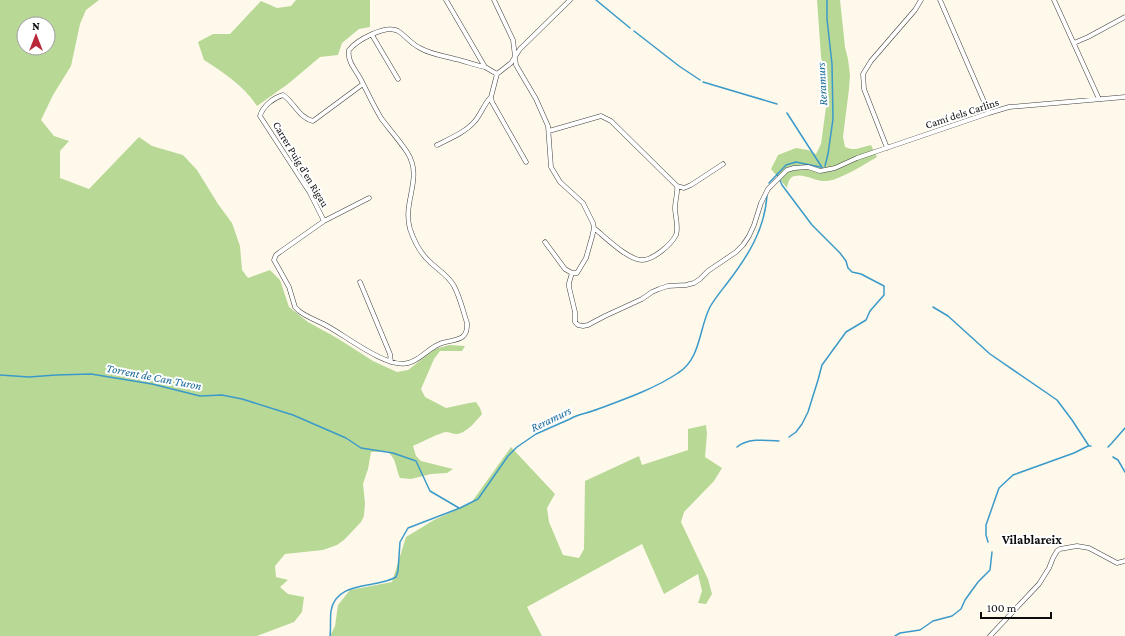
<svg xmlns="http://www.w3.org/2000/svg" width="1125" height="636" font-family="'Crimson Pro',serif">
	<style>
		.forest { fill: #b8d896; fill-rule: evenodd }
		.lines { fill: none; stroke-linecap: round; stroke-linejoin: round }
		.stream { stroke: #3b9ac9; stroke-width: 1.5 }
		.street-casing { stroke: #3f3f3f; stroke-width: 5 }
		.street { stroke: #fff; stroke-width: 4 }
		.labels { text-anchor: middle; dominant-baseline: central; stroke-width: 4; stroke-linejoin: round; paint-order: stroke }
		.street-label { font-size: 11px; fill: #0c0c0c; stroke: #fff }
		.water-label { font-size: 12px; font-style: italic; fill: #196a9a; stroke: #fff }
		.quarter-label { font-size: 13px; font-weight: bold; fill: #0c0c0c; stroke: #fff }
	</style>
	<rect width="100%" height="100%" fill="#fff9eb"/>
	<path class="forest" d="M0,0H99L86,10L80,24L71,66L53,95L41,120L54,136L69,141L60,151V178L89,189L139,137L152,146L183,155L197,170L218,204L232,223L240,246L242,270L248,278L270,270L280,280L289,307L308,322L337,338L373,361L397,372L408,370L435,349L449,345L465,346L462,351H440L434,359L421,389L425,397L446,408L469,403L476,402L480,408L482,414C477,420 469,430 461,433C456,436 450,432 446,432C439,433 420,443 413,446L416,456L421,461L453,469L447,473L431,474L411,479L400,478C395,466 397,460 387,451L371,452L368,469L363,484L365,503L364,516L361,522L345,539L337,545L323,550L285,554L275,566L276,577L288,580L280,587L288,594L304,597L302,612L294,622L257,636H0ZM24,24H48V48H24Z
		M296,0H370V27L359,29L342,43L338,55L320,57L288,84L257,106C244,86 223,72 204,60L198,42L213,34H230L261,1L277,8L291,6Z
		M817,0H840L845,47L848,59L850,75L849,89L843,137L845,147L851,149H856L871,145L877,157C865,164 838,181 826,181C816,182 805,173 795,176C789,177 788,183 787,188L771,169L778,155L796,148L808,150L816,154L821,144L827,100L821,56Z
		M706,425L707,434L705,457L722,468L714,481L684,512L681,522L708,579L712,594L706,604L698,603L702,591L698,574L664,594L642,544L527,607L542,636H330L335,626L338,605L350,590L392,582L406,537L434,520L471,503L511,447L555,494L547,508L549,522L563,555L579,558L584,549L585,481L639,456L642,465L688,450V429Z"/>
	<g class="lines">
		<path class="stream" d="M596,0L630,28
			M634,31L679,66L700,80
			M703,82L777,104
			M787,113L823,169
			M825,166L828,154L833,119L832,64L827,19V0
			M777,174L782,185L812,225L840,253L846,261L848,268L852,272L861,274L884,286V295L870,311L866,320L846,332L822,365L818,380L808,412L802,424L796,432L789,437
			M769,183L786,165L796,162L820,167
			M933,307L948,316L990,354L1057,400L1072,420L1089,446H1091
			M0,375L29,377L56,375L91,374L152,384L200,396L222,395L242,399L293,415L346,438L361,448L393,453L416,461L430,491L459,508
			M737,447C748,438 765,440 779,441
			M1108,447L1111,444L1125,428
			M1113,457L1118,460L1125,472
			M988,542L986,535V525L999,488L1013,475L1074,453L1088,446
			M330,636C331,628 330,619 331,611C336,580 376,589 396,577L398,571L400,542L408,528L460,508L478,499L508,456L517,447L536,434L570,419C578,414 589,413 598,409C625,399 654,389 678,373C701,359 699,328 710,307C715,298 722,290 728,282C748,256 765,229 767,195
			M895,636L900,633L920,630L933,621L952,616L961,609L965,600L978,582L990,570L992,552"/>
		<defs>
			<path id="street" d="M446,0L485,67L497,74L511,63L520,49L570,0
				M494,0L513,40L516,65L536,99L548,126L551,167L560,182L583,203L593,223L594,228L592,237L586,258L577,273H572L569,283V287L575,312V322L578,325L583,326L588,325L605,316L642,299L652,292L659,289L668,286L686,285L694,283L700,279L708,271L736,252L743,245L749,236L754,225L761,203L768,189L787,170L794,168L808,167L820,171L835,168L857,158L989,113L1009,107L1125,97
				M940,0L989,113
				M1054,0L1099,99
				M372,35L398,79
				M1074,43L1088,37L1125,17
				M497,74L491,97L492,102L526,162
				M363,84L313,121C299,118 294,102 283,95C273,98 263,106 260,116L310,193L324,221L280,252L276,255L274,260L289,287L295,307L299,311C308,318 319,321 329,327C347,337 388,369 408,363C421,360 429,347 442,343C456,339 468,341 467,323C463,311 460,297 454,286C448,275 438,270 430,262C421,254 414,241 410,229C402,201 424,178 407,152C399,140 389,129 381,118C373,105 367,91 360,78C355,69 347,61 349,50C357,40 386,24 398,31C406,36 411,44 420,48C430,54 444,56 455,59C465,61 474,65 485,67
				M549,131L601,116L611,121L677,186C678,194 675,200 675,208C675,216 679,227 676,235C671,245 653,260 642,260C628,260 605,237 594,228
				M437,145C449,139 466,132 475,121C481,114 484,104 491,97
				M887,148L864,89L863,74L871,61L915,10L921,0
				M677,186L684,188L691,185L723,164
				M324,221L369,198
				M545,242L565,269L572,273
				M360,282L390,354L391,362
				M990,636L1039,584L1049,568L1053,558L1057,551L1060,549L1077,546L1089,548L1117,563L1125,561"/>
		</defs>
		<use href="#street" class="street-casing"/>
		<use href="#street" class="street"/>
	</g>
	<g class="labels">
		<g class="street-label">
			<text transform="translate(962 113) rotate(-18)">Camí dels Carlins</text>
			<text transform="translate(301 164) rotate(59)">Carrer Puig d'en Rigau</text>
		</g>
		<g class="water-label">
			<text transform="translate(822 84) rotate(-93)">Reramurs</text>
			<text transform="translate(154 377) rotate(11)">Torrent de Can Turon</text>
			<text transform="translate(551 419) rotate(-26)">Reramurs</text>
		</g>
		<g class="quarter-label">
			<text x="1032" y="539">Vilablareix</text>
		</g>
	</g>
	<g transform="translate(36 36)"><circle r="19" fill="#ffffff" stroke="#9e9e9e"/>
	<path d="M0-3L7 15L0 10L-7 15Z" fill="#b82839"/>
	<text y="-6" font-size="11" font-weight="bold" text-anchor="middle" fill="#0c0c0c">N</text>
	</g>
	<path d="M981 612v6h70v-6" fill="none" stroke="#0c0c0c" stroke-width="2"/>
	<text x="987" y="612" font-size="12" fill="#0c0c0c" stroke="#ffffff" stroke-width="3" paint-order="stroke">100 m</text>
</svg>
